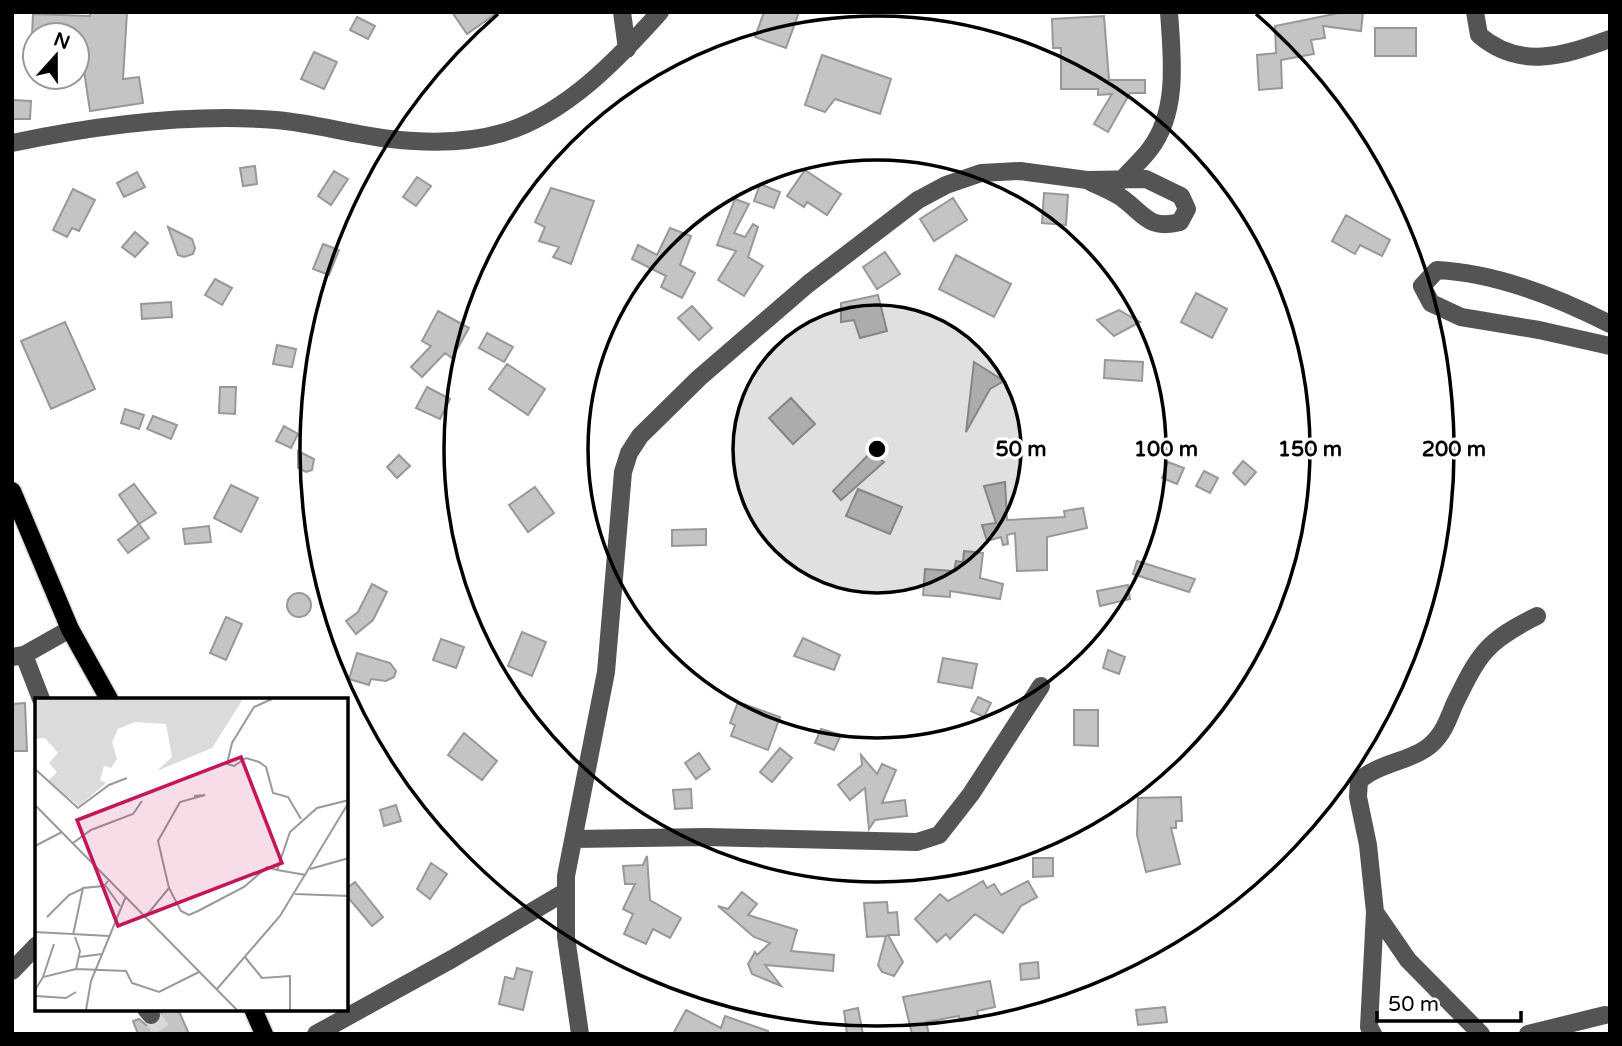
<svg xmlns="http://www.w3.org/2000/svg" width="1622" height="1046" font-family="'Varela Round',sans-serif">
	<style>
		.building { fill: #c4c4c4; stroke: #989898; stroke-width: 2 }
		.lines { fill: none; stroke-linecap: round; stroke-linejoin: round }
		.minor-tunnel { stroke: #d9d9d9; stroke-width: 18; stroke-dasharray: 18 9; stroke-linecap: butt }
		.major-casing { stroke: #dbdbdb; stroke-width: 21 }
		.minor { stroke: #545454; stroke-width: 18 }
		.major { stroke: #000; stroke-width: 18 }
		.ring { fill: none; stroke: #000; stroke-width: 3.5 }
		.inset-road { fill: none; stroke: #999; stroke-width: 2 }
		.view { fill: #c2185b; fill-opacity: 0.15; stroke: #c2185b; stroke-width: 3.5 }
		.inset-edge { fill: none; stroke: #000; stroke-width: 3.5 }
		.centre { fill: #000; stroke: #fff; stroke-width: 3.5 }
		.ring-label { font-size: 21px; text-anchor: middle; font-weight: bold; fill: #000; stroke: #fff; stroke-width: 6; stroke-linejoin: round; paint-order: stroke }
	</style>
	<rect width="100%" height="100%" fill="#fff"/>
	<path class="building" d="M90,12H127L123,79L139,77L143,103L90,111L83,64L77,63V35H32L33,14L90,16Z
		M452,12H498L467,34Z
		M764,12H799L786,48L755,37Z
		M1344,12H1363L1361,31L1323,26L1325,38L1311,40L1314,54L1281,60L1282,88L1259,90L1257,55L1276,53L1275,26Z
		M1104,16L1109,80H1145V93H1130L1108,132L1094,124L1112,94L1098,95V89H1061V48H1053L1052,19Z
		M357,17L375,26L368,39L350,30Z
		M1375,28H1416V56H1375Z
		M314,52L337,62L324,89L301,79Z
		M822,55L891,79L880,114L835,99L825,112L805,105Z
		M12,100L31,101L30,119H12Z
		M255,166L257,184L243,186L240,168Z
		M805,170L841,194L827,215L807,202L804,207L787,196Z
		M334,171L348,179L331,205L318,196Z
		M137,172L145,187L124,197L117,183Z
		M417,177L431,186L416,206L403,197Z
		M760,184L780,192L774,208L754,201Z
		M551,188L594,201L571,264L553,257L559,247L539,241L545,227L535,222Z
		M73,189L95,200L79,231L72,228L67,237L53,230Z
		M1044,193L1068,195L1066,225L1042,223Z
		M953,198L967,220L934,241L920,219Z
		M735,199L749,204L734,233L745,237L753,224L758,227L748,257L763,266L744,296L718,280L736,251L717,245Z
		M1346,215L1390,240L1382,256L1360,245L1355,254L1332,241Z
		M168,227L192,239L195,248L193,254L184,257L178,255Z
		M670,228L691,236L680,265L695,273L682,298L661,287L666,276L632,259L638,245L657,255Z
		M135,232L148,243L135,257L122,247Z
		M323,244L339,250L329,275L313,269Z
		M885,252L900,274L877,289L863,267Z
		M956,255L1011,284L994,317L939,289Z
		M215,279L232,288L222,305L205,295Z
		M1196,293L1227,309L1212,338L1181,322Z
		M878,295L887,331L860,338L854,320L841,322V303Z
		M171,302L172,317L142,319L141,304Z
		M692,306L712,328L699,340L678,318Z
		M1119,310L1140,322L1114,336L1097,320Z
		M438,311L469,328L452,358L445,353L422,377L411,367L431,346L422,341Z
		M65,322L95,389L51,409L21,341Z
		M487,333L513,347L504,362L479,348Z
		M277,345L296,349L292,367L273,364Z
		M1105,360L1143,362L1142,381L1104,378Z
		M974,362L1004,381L990,389L966,432Z
		M507,364L545,389L528,415L489,389Z
		M220,387H236L235,414L219,413Z
		M427,387L450,399L440,419L416,408Z
		M791,398L815,424L793,444L769,418Z
		M125,409L144,415L139,429L121,423Z
		M153,416L177,425L171,439L147,429Z
		M284,426L298,434L291,448L276,441Z
		M298,451L314,459L312,470L306,472L298,468Z
		M871,452L884,462L841,500L833,491Z
		M399,455L410,466L397,478L387,467Z
		M1243,461L1256,472L1245,485L1233,473Z
		M1168,462L1184,468L1177,484L1162,478Z
		M1204,471L1218,478L1210,493L1196,486Z
		M1005,482L1007,520L1065,517L1064,511L1083,508L1087,528L1047,537V570L1017,571L1015,533L1007,535L1008,544L1003,545L1001,537L987,541L982,525L996,523L984,486Z
		M134,484L156,513L139,524L119,495Z
		M231,485L258,498L241,532L214,518Z
		M535,487L554,513L528,532L509,505Z
		M858,489L902,507L890,534L846,516Z
		M139,524L149,538L128,553L118,540Z
		M209,526L211,542L185,544L183,529Z
		M706,529V545L672,546V530Z
		M964,551L983,553L980,578L1003,584L1000,599L950,591V597L923,595L925,569L954,571L956,561L963,562Z
		M1137,561L1195,579L1189,592L1133,574Z
		M372,584L387,592L373,620L356,634L346,621L358,612Z
		M1128,585L1130,599L1100,606L1097,591Z
		M287 605a12 12 0 1 1 24 0a12 12 0 1 1-24 0Z
		M226,617L242,624L226,660L210,653Z
		M522,632L546,642L532,676L508,666Z
		M803,638L840,655L834,670L794,656Z
		M441,639L464,647L456,668L433,660Z
		M1108,650L1125,657L1119,674L1103,668Z
		M357,653L390,663L396,671L394,677L386,681L371,679L369,685L349,679Z
		M943,658L977,664L972,688L938,682Z
		M978,697L991,703L984,717L971,711Z
		M738,702L780,717L768,750L731,736L735,725L730,723Z
		M25,703L27,751H12V704Z
		M1074,710H1098V746L1074,745Z
		M821,729L841,735L834,750L815,743Z
		M464,733L497,761L482,780L448,755Z
		M780,748L792,758L772,782L760,772Z
		M699,753L710,769L696,779L685,763Z
		M861,755L877,774L882,764L896,770L882,803L905,800L907,816L875,820L869,829L865,788L850,800L838,785L862,765Z
		M691,789L692,808L675,809L673,790Z
		M1181,797L1182,821H1176V828H1171L1180,864L1146,872L1137,835L1138,798Z
		M396,805L401,821L384,826L380,810Z
		M647,856L650,900L681,918L670,938L653,929L646,944L624,934L633,914L623,909L635,884H625L623,866L643,865Z
		M1033,858H1053V876L1033,877Z
		M431,863L447,874L430,899L417,889Z
		M983,881L987,888L994,884L1001,895L1028,881L1037,897L1021,906L1003,933L975,914L950,939L946,934L937,942L915,919L940,894L948,901Z
		M355,882L383,917L372,926L346,895V889Z
		M742,892L757,904L748,915L797,930L791,951L834,955L833,971L765,965L781,986L752,974L748,964L755,952L757,955L770,943L754,937L718,906L728,909Z
		M887,902L888,913L897,912L899,935H888L903,962L894,976L882,972L878,965L886,936L867,937L864,903Z
		M1038,962L1039,978L1021,980L1020,964Z
		M517,968L532,972L523,1010L499,1004L505,977L514,979Z
		M990,981L995,1007L977,1011L979,1018L960,1021L959,1016L926,1022L929,1034H912L903,997Z
		M1165,1007L1167,1022L1138,1025L1136,1010Z
		M858,1008L863,1034H847L844,1011Z
		M161,1009H178L189,1034H138L133,1021L139,1019L146,1025L154,1026L161,1020Z
		M686,1010L721,1028L725,1016L768,1031V1034H673Z"/>
	<g class="lines">
		<path class="minor-tunnel" d="M151,1015L164,1034"/>
		<defs>
			<path id="major" d="M12,491L70,629L109,699
				M253,1009L264,1034"/>
		</defs>
		<use href="#major" class="major-casing"/>
		<path class="minor" d="M622,12L627,49
			M1475,12L1479,35C1520,70 1563,56 1610,39
			M12,143C98,125 188,113 276,120C314,123 352,135 391,139C426,143 468,143 502,133C565,115 618,59 660,12
			M1121,181C1130,170 1142,160 1150,149C1179,111 1172,57 1169,12
			M1610,324C1557,297 1496,273 1437,270L1422,286L1431,303L1461,317L1539,330L1610,346
			M24,655L41,699
			M12,657L24,655L70,629
			M574,839L706,837L917,842L939,835L971,794L1041,686
			M1375,912L1408,960L1481,1034
			M12,971L37,945
			M146,1009L151,1015
			M316,1034L452,959L565,892
			M580,1034L566,937V876L606,672L623,472L629,453L640,436L699,378L808,284L918,200L946,185L981,173L1020,171L1087,180L1146,179L1181,196L1187,209L1180,222C1149,230 1145,215 1122,198C1112,191 1098,186 1087,180
			M1373,1034L1369,1027L1375,912L1368,845L1358,797L1359,781C1381,760 1420,762 1438,737C1446,728 1450,714 1455,703C1479,654 1486,641 1537,616
			M1528,1034L1605,1015"/>
		<use href="#major" class="major"/>
	</g>
	<circle cx="877" cy="449" r="144" fill="#000" fill-opacity=".12"/>
	<g class="ring">
		<circle cx="877" cy="449" r="144"/>
		<circle cx="877" cy="449" r="289"/>
		<circle cx="877" cy="449" r="433"/>
		<path d="M1256 14A577 577 0 1 1 498 14"/>
	</g>
	<g transform="translate(35 698)">
		<rect width="313" height="313" fill="#fff"/>
		<path d="M0,1H208L177,50L122,73L137,59L131,26L100,24L83,31L77,44L82,61L76,70L69,68L65,82L71,85L44,108L13,83L22,74L14,65L23,55L10,40L0,41Z" fill="#dbdbdb"/>
		<path class="inset-road" d="M237,1L219,9L197,45L192,66L199,68L211,60L224,64L231,69L238,95L253,99L266,121M0,71L43,110L74,87L92,80M159,98L170,97L145,104L123,143L134,190L146,213L154,217L163,213L209,189L232,169L242,172M0,107L202,312M38,145L56,132L98,116L107,103M0,148L27,134M275,171L314,160M271,177L242,172L255,134L282,110L314,102M70,187L85,208M260,196L314,198M111,218L134,190M12,219L34,197L47,191M0,234L74,238M38,237L48,190L69,188L73,183M40,239L45,253L41,271M44,259L67,256M210,259L227,280L255,278V312M8,279L19,246M182,291L245,218L314,104M0,292L8,279L41,271L91,273L97,285L124,294L164,274M1,298L31,300L41,294M51,312L56,283L91,198"/>
		<path class="view" d="M206,59L247,165L83,228L42,122Z"/>
		<rect width="313" height="313" class="inset-edge"/>
	</g>
	<circle cx="877" cy="449" r="10" class="centre"/>
	<g class="ring-label">
		<text x="1021" y="456">50 m</text>
		<text x="1166" y="456">100 m</text>
		<text x="1310" y="456">150 m</text>
		<text x="1454" y="456">200 m</text>
	</g>
	<rect width="1622" height="1046" fill="none" stroke="#000000" stroke-width="28"/>
	<g transform="translate(56 56) rotate(21)"><circle r="33" fill="#ffffff" stroke="#999999" stroke-width="2"/>
	<path d="M0-5L12 26L0 18L-12 26Z" fill="#000000"/>
	<text y="-10" font-size="19" font-weight="bold" text-anchor="middle" fill="#000000">N</text>
	</g>
	<path d="M1377 1011v10h144v-10" fill="none" stroke="#000000" stroke-width="3.5"/>
	<text x="1388" y="1011" font-size="21" fill="#000000" stroke="#ffffff" stroke-width="5" paint-order="stroke">50 m</text>
</svg>
